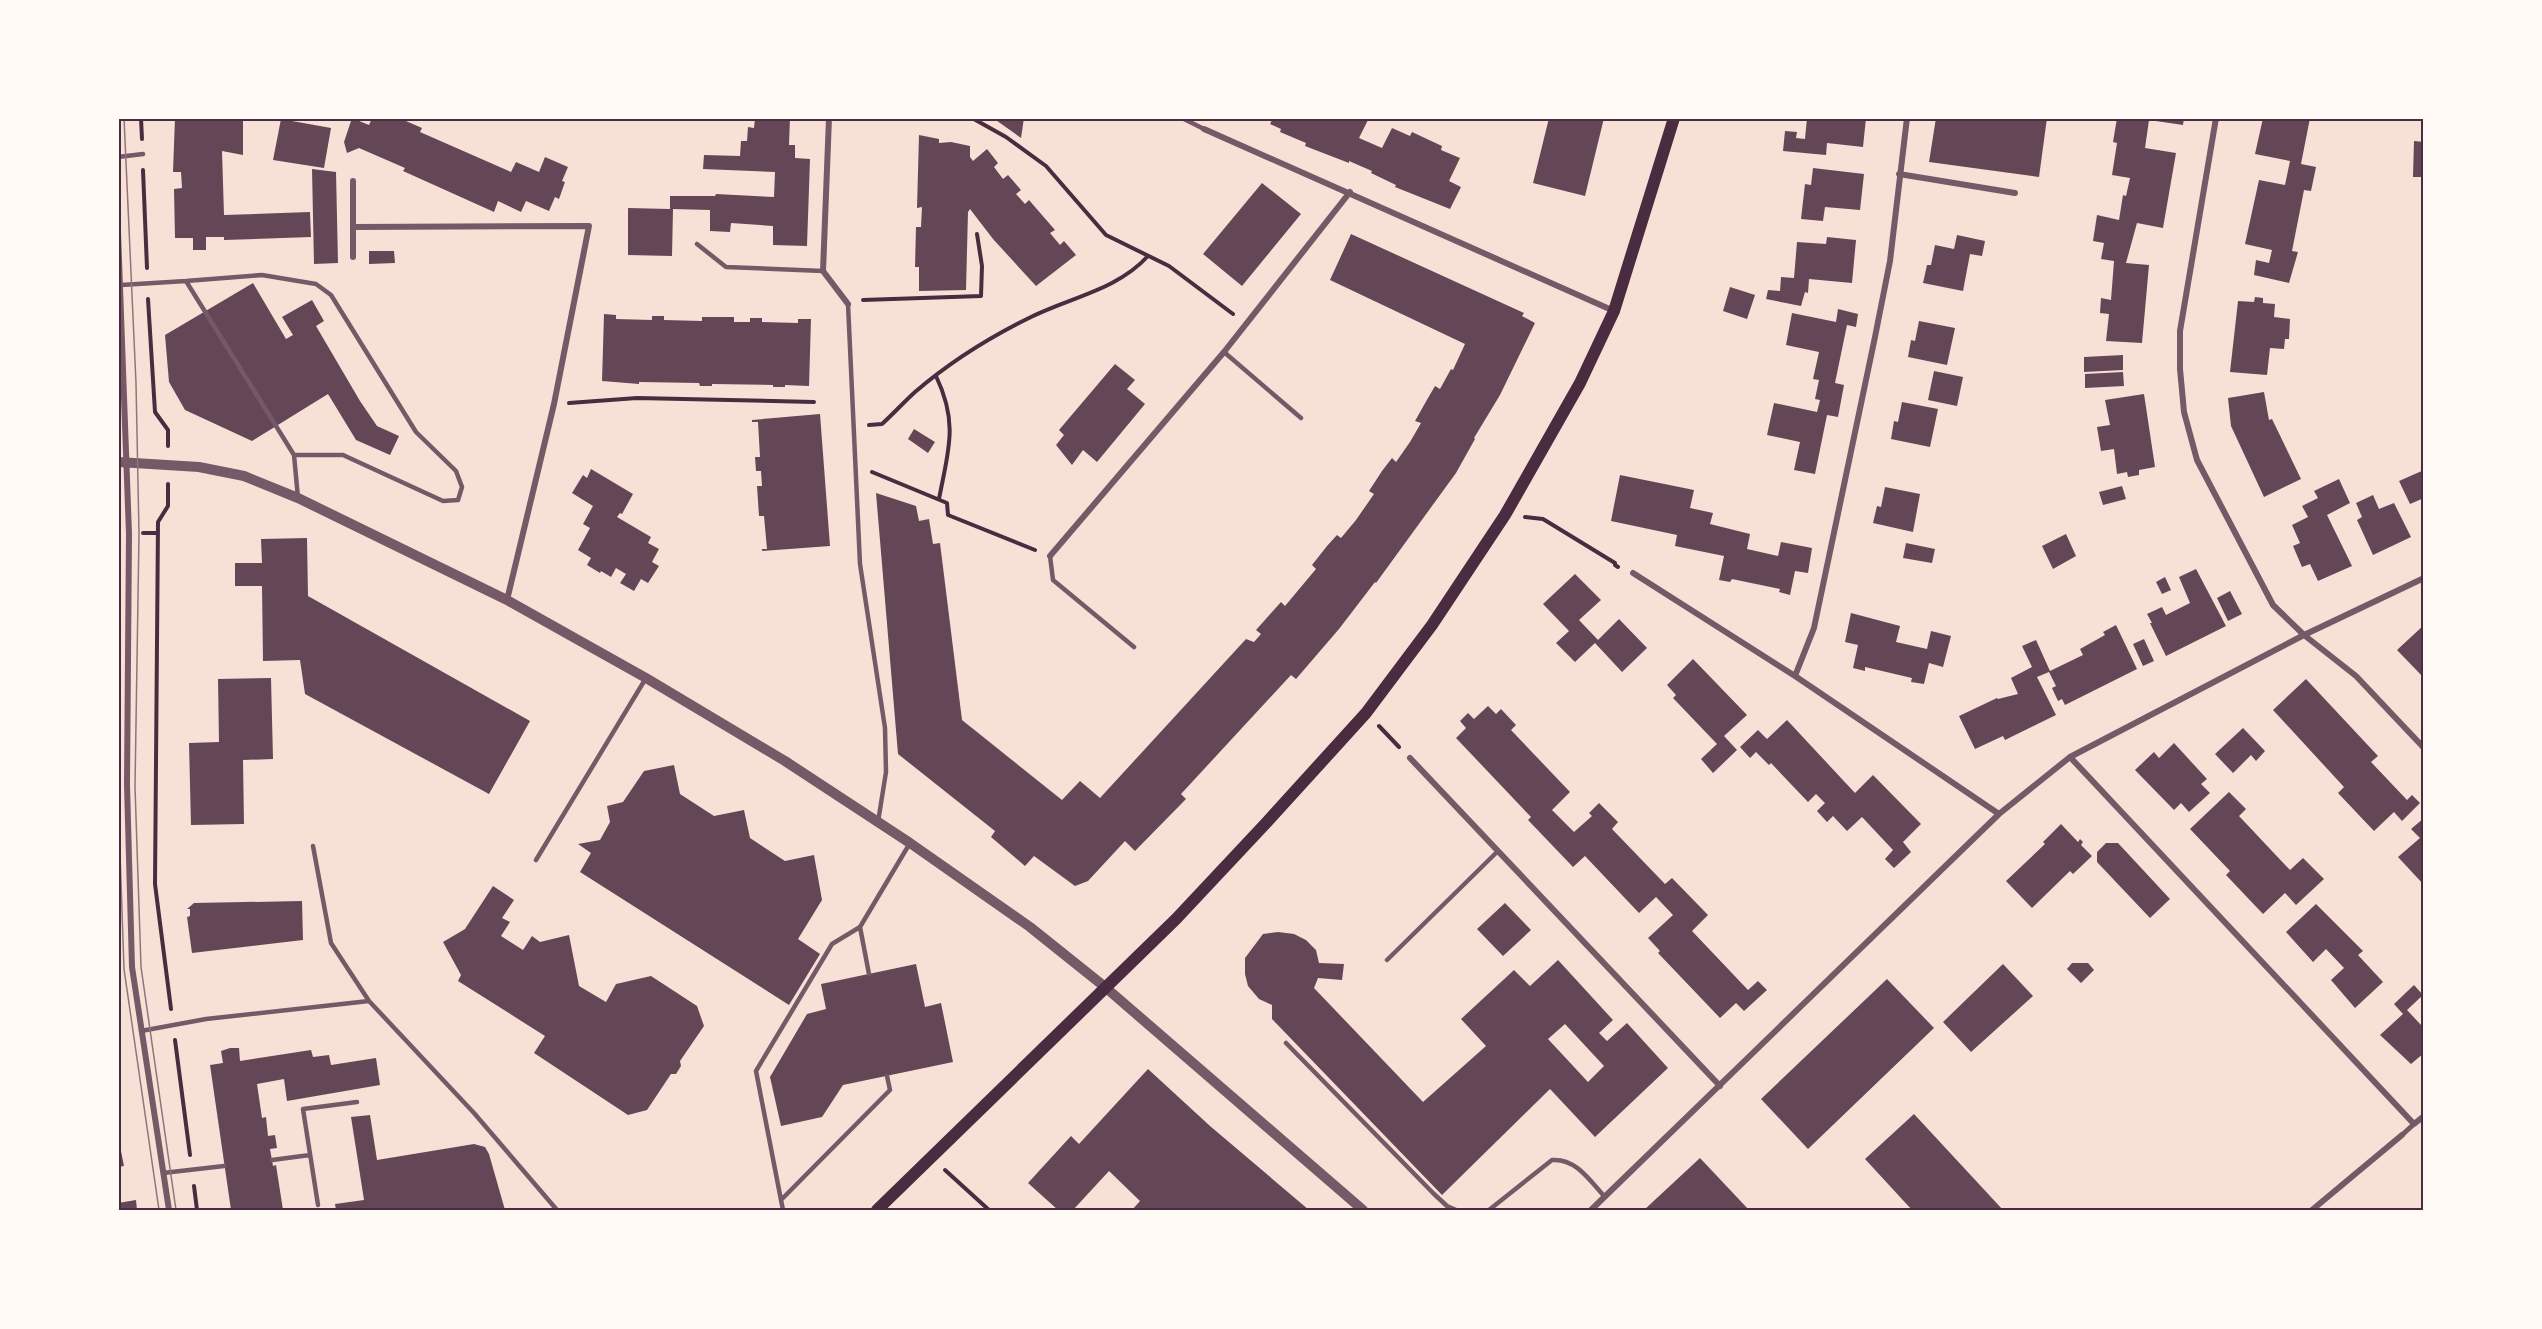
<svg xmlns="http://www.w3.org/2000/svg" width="2542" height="1329" font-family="Jost,sans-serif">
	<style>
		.building { fill: #644757; fill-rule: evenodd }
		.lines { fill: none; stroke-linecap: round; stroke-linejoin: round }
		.path { stroke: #4a2c40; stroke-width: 4 }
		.service { stroke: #755966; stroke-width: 4.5 }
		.pedestrian { stroke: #755966; stroke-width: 5 }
		.minor { stroke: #755966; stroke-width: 6 }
		.tertiary { stroke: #755966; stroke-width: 10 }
		.secondary { stroke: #4a2c40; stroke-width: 12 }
		.tram { stroke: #8f747c; stroke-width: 1.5 }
		.neatline { fill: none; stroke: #4a2c40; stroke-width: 2 }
	</style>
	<rect width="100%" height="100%" fill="#f7e1d7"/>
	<path class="building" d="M175,118H243V155L222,151L224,215L310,212L311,237L224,240V237H206V250H193V238H175L174,189L182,188L181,172H173Z
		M352,118L369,125L372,118H399L422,128L420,132L511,172L516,162L539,172L545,157L568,167L562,181L565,182L559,199L555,197L549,211L526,201L521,212L498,201L494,212L403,171L405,168L359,148L347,153L344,142Z
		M755,118H790L789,145H795V158L810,159L807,246L773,245V226L731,223L730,232L710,231V210L673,209L672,256L628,255V208L670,209V196H715L716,194L774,197L775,172L703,169L704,155L740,156L741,141H747L748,127L754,128Z
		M993,118H1024L1021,138Z
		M1273,118H1369L1359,138L1382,148L1392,128L1410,136L1412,132L1442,146L1441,150L1460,158L1449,181L1461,187L1450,209L1395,187L1396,185L1371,173L1372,171L1349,161V163L1305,146L1306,143L1280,132L1281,129L1270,124Z
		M1549,118H1604L1585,196L1533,183Z
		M1807,118H1866L1863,147L1827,143L1826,155L1783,151L1785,131L1797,132L1796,138L1805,139Z
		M1936,118H2047L2039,177L1929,162Z
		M2117,118H2184L2183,125L2149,120L2145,148L2176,153L2163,228L2137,223L2126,263L2149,265L2142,343L2106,341L2109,314L2100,313L2101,298L2111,300L2114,261L2101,259L2104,243L2093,241L2097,215L2119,220L2123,195L2126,196L2130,178L2112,175L2117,143L2113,142Z
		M2263,118H2310L2301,164L2316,167L2311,191L2304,190L2292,251L2298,252L2289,283L2254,275L2256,260L2269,263L2272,250L2245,244L2259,180L2285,185L2290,161L2255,154Z
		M281,119L331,128L324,168L273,160Z
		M919,135L939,139V143L951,142L970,146V157L973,161L987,149L998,163L994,167L1003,179L1008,175L1021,190L1016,194L1025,204L1029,200L1055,230L1050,233L1060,245L1064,241L1076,255L1036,286L993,239L970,209L968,212L966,290L919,291V267H915L916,227H921L922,207L917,208Z
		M2414,141L2424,142V177H2413Z
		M1813,168L1864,174L1860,210L1825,207L1823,221L1801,219L1805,184L1811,185Z
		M312,169L336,172L338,263L314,264Z
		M1262,183L1301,214L1242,286L1203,254Z
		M1351,234L1524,313L1522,316L1535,323L1500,395L1474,438L1475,439L1456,473L1376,583L1375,582L1339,629L1296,679L1291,675L1181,794L1186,799L1135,851L1125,841L1088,881L1075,886L1034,856L1025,866L991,837L995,831L898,754L876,493L916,506L919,521L929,519L933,544L940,543L962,720L1062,800L1080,781L1100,798L1246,639L1254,642L1261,634L1256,630L1281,602L1285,606L1316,569L1312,565L1327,546L1337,535L1341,538L1356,520L1374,494L1369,491L1382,471L1392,458L1396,462L1410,442L1421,423L1415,421L1428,398L1435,386L1440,389L1451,369L1453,370L1465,344L1330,280Z
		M1957,235L1985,241L1982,256L1970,254L1963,291L1923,283L1927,265H1931L1935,245L1954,249Z
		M1827,237L1856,240L1852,283L1809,279L1808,293L1805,292L1801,306L1766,299L1768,290L1780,291L1781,277L1794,278L1797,242L1826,244Z
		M369,251H394L395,263L369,264Z
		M253,283L286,339L293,335L282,317L312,300L324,321L316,326L360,401L377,426L399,436L390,455L356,440L328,394L252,441L185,410L169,382L165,335Z
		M1730,287L1755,295L1747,319L1723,311Z
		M2255,297L2263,298V303L2275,304L2274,317L2290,319L2289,339H2285L2284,349L2270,348L2267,375L2230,372L2238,301L2254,302Z
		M1838,309L1858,314L1856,327L1847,325L1835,383L1844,385L1838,417L1827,415L1815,474L1794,470L1800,442L1767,435L1774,403L1817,412L1820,400L1815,399L1819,380L1813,379L1819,352L1786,345L1792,313L1836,322Z
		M604,314L616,315V319L652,320V316H664V320L702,321V317H734V322H750V318H762V322L798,323V319H811L809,386L785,385V387H773V385L712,384V386H700L699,383L639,382V384L602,381Z
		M1919,321L1955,328L1947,365L1908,357L1911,340L1915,341Z
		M2123,355V370L2084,372V357Z
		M1115,364L1135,380L1127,389L1145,404L1097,462L1083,450L1072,465L1056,445L1064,435L1059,430Z
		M1934,371L1963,377L1957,406L1928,400Z
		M2123,372L2124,386L2085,388V374Z
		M2264,392L2269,420L2272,419L2301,479L2264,497L2231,426L2228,398Z
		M2144,394L2155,467L2139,470V475L2128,477L2127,472L2117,474L2114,449L2101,451L2097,427L2110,425L2105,400Z
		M1902,402L1938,409L1930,447L1891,439L1894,421L1898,422Z
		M820,414L830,546L762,551V549H767L764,516H759L757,486H762L761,471H756L755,457H760L758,422H752V420Z
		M914,429L935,442L928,453L908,439Z
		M591,469L633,494L622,514L620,513L617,517L651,537L648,543L659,549L652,562L659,566L648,583L641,579L634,591L620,583L626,574L616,568L611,577L601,571L600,573L587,565L591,558L578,550L590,528L583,524L593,506L572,493L583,475L587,478Z
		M2424,470V498L2410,504L2399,481Z
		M1620,475L1694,490L1690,508L1713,513L1710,524L1750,534L1747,549L1778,556L1781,542L1812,548L1808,573L1795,571L1790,595L1779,592L1780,589L1732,579L1730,582L1719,580L1724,556L1675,546L1677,535L1611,521Z
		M2339,479L2350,503L2327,515L2352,566L2318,581L2310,564L2302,567L2293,546L2300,543L2292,525L2308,517L2302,506L2318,498L2314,491Z
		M2122,486L2126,499L2103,505L2099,492Z
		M1885,487L1920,494L1913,532L1873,523L1877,506L1881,507Z
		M2373,495L2379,509L2394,503L2411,537L2373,555L2357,520L2362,517L2356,503Z
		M2066,534L2076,556L2053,569L2042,546Z
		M307,538L308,596L530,721L489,794L305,694L300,660L263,661L262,586H235V563H262L261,539Z
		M1906,543L1935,549L1932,563L1903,558Z
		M2196,569L2226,626L2166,656L2150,623H2152L2147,614L2162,607L2166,615L2190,603L2179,577Z
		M1575,574L1601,600L1579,620L1598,640L1619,619L1647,648L1622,672L1595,643L1575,662L1556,643L1569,631L1543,604Z
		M2165,577L2171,590L2162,594L2156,582Z
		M2230,591L2242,614L2228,621L2217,598Z
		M1851,613L1900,626L1896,642L1927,649L1931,631L1951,636L1943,667L1929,663L1924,684L1911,682L1912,678L1865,667V671L1853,668L1858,645L1845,642Z
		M2116,625L2137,669L2065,705L2062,699L2058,701L2052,688L2056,686L2049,672L2037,677L2056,715L2005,740L2003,736L1975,749L1959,716L1997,698L1998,699L2018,694L2011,678L2032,667L2022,646L2036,640L2050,671L2083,655L2080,649L2105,635L2103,632Z
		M2424,625V678L2397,650Z
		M2144,639L2154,661L2143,666L2133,644Z
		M1693,659L1747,715L1724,736L1737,750L1713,773L1701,759L1717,744L1673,698L1676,695L1667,685Z
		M271,678L273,759L243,760L244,824L191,825L189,743L219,742L218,679Z
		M2306,679L2378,756L2371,762L2407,800L2412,795L2420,803L2402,821L2394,812L2374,831L2338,793L2344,787L2273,710Z
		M1488,706L1496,714L1501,709L1516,725L1511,730L1570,792L1552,810L1574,832L1592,816L1589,813L1599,803L1618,822L1612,829L1665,884L1672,878L1708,915L1692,931L1748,990L1758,981L1767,990L1744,1011L1736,1003L1720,1018L1658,953L1660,951L1648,938L1673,915L1656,897L1639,913L1585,856L1573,867L1528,820L1531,817L1456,738L1466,728L1460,721L1468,713L1474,719Z
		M1787,720L1855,793L1873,775L1921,824L1903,842L1911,852L1894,868L1885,859L1893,850L1862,817L1847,831L1833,816L1827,822L1817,811L1825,803L1816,794L1808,802L1771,763L1769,765L1756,752L1750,758L1740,747L1758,730L1767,739Z
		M2243,728L2265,751L2256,761L2251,755L2233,773L2215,754Z
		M2174,743L2207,779L2201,784L2210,793L2189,812L2181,803L2174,810L2135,770L2154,752L2159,758Z
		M674,765L680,794L714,816L744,810L750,838L785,861L814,855L822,900L798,939L820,954L789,1005L580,872L591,853L578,844L600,840L610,822L607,806L623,802L644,771Z
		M2229,792L2246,809L2239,816L2290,870L2303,858L2324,879L2296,905L2285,893L2263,914L2226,875L2230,871L2190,829Z
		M2424,818V885L2398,857L2420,838L2411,829Z
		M2061,824L2078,842L2080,839L2083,842L2081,845L2092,856L2073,874L2070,871L2032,908L2006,881L2045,844L2043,842Z
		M2106,843H2118L2170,899L2150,918L2097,862V852Z
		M493,886L514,900L502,918L510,922L501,936L523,950L532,936L540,942L569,935L579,986L606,1002L616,984L651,976L697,1006L704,1026L680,1061L681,1066L676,1074H671L647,1110L628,1115L534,1053L545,1036L458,981L461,975L443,942L465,929Z
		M302,901L303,940L192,953L187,917L190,916V909H187L194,903Z
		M1505,903L1531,930L1503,956L1477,929Z
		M2316,904L2363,951L2358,955L2383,982L2355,1008L2331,980L2344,968L2326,949L2313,962L2286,932Z
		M1278,932L1294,934L1306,940L1316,950L1319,963L1344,964L1342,980L1318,978L1314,988L1423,1102L1486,1046L1461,1019L1514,970L1530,986L1558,960L1613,1020L1599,1033L1607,1041L1627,1023L1668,1068L1595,1137L1550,1089L1442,1195L1272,1019V1005L1259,999L1248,986L1245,974V958L1263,934ZM1565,1024L1604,1066L1588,1082L1548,1039Z
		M2072,963H2088L2094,970L2081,983L2067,969Z
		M916,964L925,1007L941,1003L953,1062L843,1085L822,1117L781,1126L770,1077L807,1014L826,1009L821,984Z
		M2003,964L2033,996L1971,1052L1943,1022Z
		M1887,979L1934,1028L1808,1149L1761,1099Z
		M2414,985L2423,995L2407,1010L2422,1026L2424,1025V1053L2411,1064L2380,1035L2403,1014L2394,1004Z
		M230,1048H239L240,1061L311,1050L313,1057L329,1055L331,1065L376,1058L380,1085L287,1101L284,1079L257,1084L262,1118L266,1117L268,1136L275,1135L277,1148L270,1149L273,1166L276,1165L283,1210H231L210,1065L223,1063L221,1051Z
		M1148,1069L1210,1126L1309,1210H1132L1140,1201L1109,1171L1073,1210H1058L1028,1183L1071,1136L1079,1144Z
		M1914,1114L2003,1210H1912L1865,1159Z
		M370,1115L377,1160L474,1144L485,1147L489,1154L505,1210H336L335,1204L364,1200L351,1117Z
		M118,1136L124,1166L118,1167Z
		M1700,1158L1749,1210H1644Z
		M136,1200L137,1210H118V1203Z"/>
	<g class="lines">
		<path class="path" d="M141,118L142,139
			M972,118L1006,137L1046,166L1106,235L1169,266L1233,314
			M143,170L147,268
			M148,299L155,412L168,430V446
			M863,300L981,296L982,266L977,234
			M936,376C959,424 948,451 939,499
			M569,403L637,398L814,402
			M869,425L882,424C893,414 904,402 915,392C950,362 990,337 1031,317C1071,297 1117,290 1148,256
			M872,472L947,503L948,515L1035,550
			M168,484V506L158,522L155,884L171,1009
			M1525,517L1543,519L1615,563V565L1618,567
			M143,533H158
			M1379,726L1399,747
			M175,1040L190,1155
			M945,1170L989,1210
			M194,1186L197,1210"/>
		<path class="service" d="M1182,118L1204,129
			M118,157L143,154
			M697,244L726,267L823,271
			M186,281L262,275L316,284L331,295L416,432L456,471L462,487L458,500L443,501L343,455H294
			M121,285L186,281L294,455L298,498
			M848,304L860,564L885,728L886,772L878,822
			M1224,352L1301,418
			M1050,556L1053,580L1134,647
			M313,846L331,943L369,1001
			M536,860L646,678
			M1387,960L1498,851
			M869,974L860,927L910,843
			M141,1031L206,1019L369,1001L474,1113L557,1210
			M1286,1043L1434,1194L1447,1206L1456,1210
			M272,1160L310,1155
			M163,1173L224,1166
			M781,1200L756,1071L832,944L860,927
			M318,1205L303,1109L357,1102
			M783,1210L781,1200L890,1090L887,1076
			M1489,1210L1552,1160C1576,1158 1590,1181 1605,1197"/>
		<path class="pedestrian" d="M2402,1135L2414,1124"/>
		<path class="minor" d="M829,118L823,271L848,304
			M2216,118L2180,331V369L2184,412L2197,460L2273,605L2304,635L2356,676L2424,748
			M1204,129L1614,311
			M1899,174L2015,193
			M353,181V257
			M353,227L589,226L554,404L507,600
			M118,232L129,534L127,785L132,967L169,1210
			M1050,556L1224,352L1350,192
			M1633,573L1795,676L1999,814
			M1795,676L1814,628L1875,337L1890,261L1907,118
			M2070,757L2414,1124L2424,1116
			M1410,758L1720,1086
			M1591,1210L1999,814L2070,757L2304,635L2424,578
			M2312,1210L2402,1135"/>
		<path class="tertiary" d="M118,462L199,467L244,476L298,498L507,600L646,678L785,761L910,843L1030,927L1105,987L1363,1210"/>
		<path class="secondary" d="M877,1210L1176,919L1267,822L1366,713L1432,625L1505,515L1580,383L1614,311L1674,118"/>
		<path class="tram" d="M124,118L136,383L139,534L135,787L141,967L176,1210
			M118,795L124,969L159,1210"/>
	</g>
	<rect width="2542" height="1329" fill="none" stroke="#fffaf5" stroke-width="240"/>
	<rect x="120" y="120" width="2302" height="1089" class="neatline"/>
</svg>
